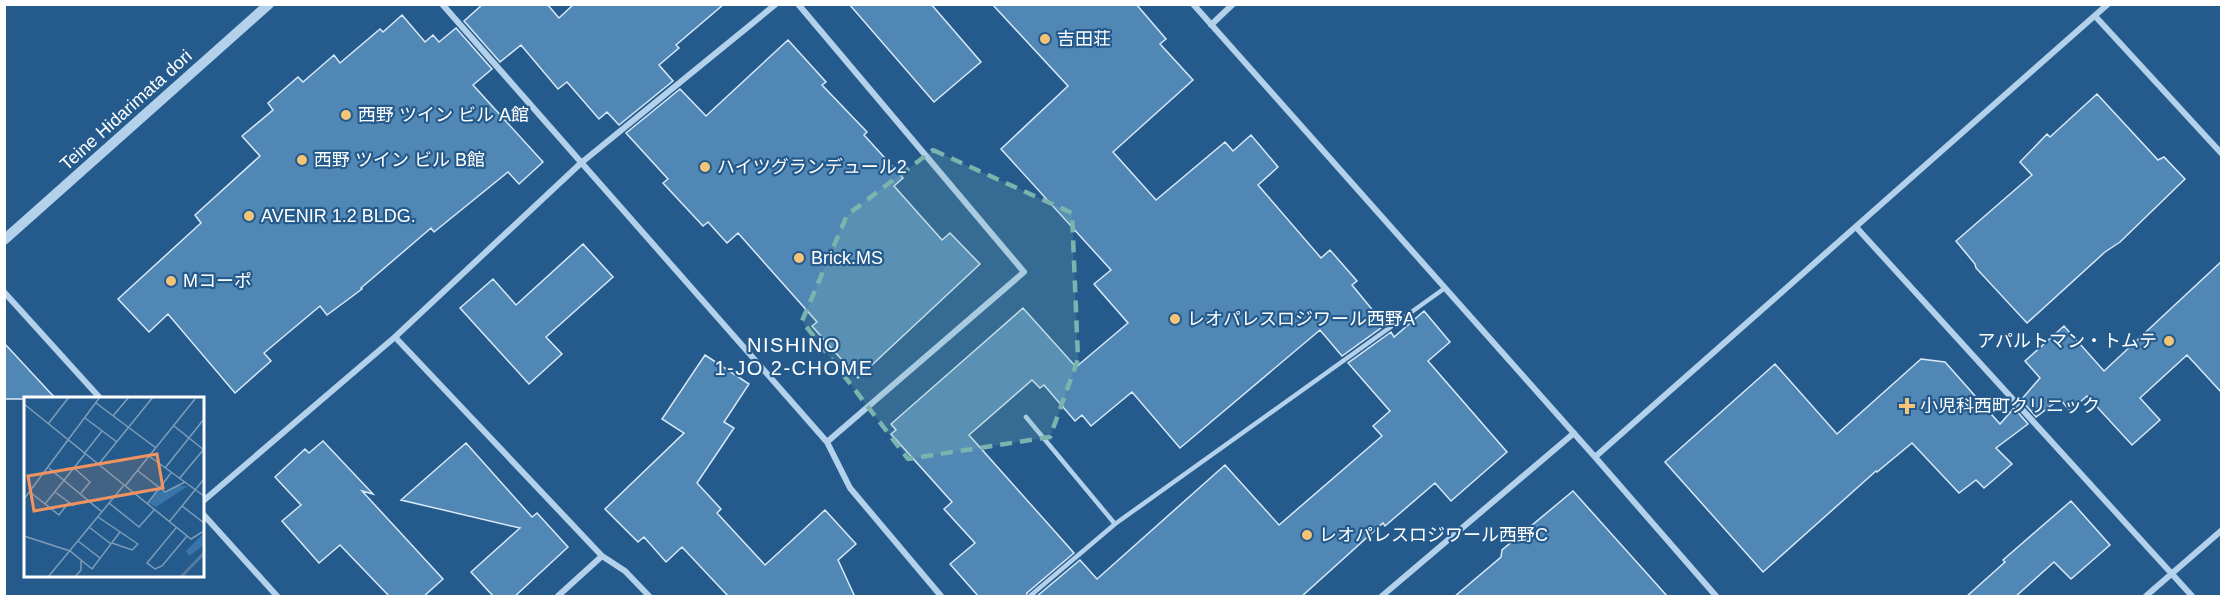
<svg xmlns="http://www.w3.org/2000/svg" width="2226" height="601" font-family="Arial,'Noto Sans JP',sans-serif">
	<style>
		.building { fill: #5187b5; stroke: #d8e9f8; stroke-width: 1.5 }
		.lines { fill: none; stroke-linecap: round; stroke-linejoin: round }
		.service { stroke: #b3d1eb; stroke-width: 4.5 }
		.minor { stroke: #b3d1eb; stroke-width: 6 }
		.tertiary { stroke: #b3d1eb; stroke-width: 10 }
		.marked { fill: #7bb4af; fill-opacity: 0.2; stroke: #7bb4af; stroke-width: 4.5; stroke-dasharray: 12 8; stroke-linejoin: round }
		.poi-dot { fill: #f5c577; stroke: #255b8c; stroke-width: 2 }
		.labels { text-anchor: middle; dominant-baseline: central; stroke-width: 4.5; stroke-linejoin: round; paint-order: stroke }
		.poi-label { font-size: 18px; fill: #fff; stroke: #255b8c; text-anchor: start }
		.street-label { font-size: 18px; fill: #fff; stroke: #255b8c }
		.neighbourhood-label { font-size: 20px; letter-spacing: 1.5px; fill: #fff; stroke: #255b8c }
		.inset-river { fill: none; stroke: #567b9e; stroke-width: 3 }
		.inset-road { fill: none; stroke: #7c9dba; stroke-width: 1.5 }
		.view { fill: #f09361; fill-opacity: 0.15; stroke: #f09361; stroke-width: 3 }
		.inset-edge { fill: none; stroke: #fff; stroke-width: 3 }
	</style>
	<rect width="100%" height="100%" fill="#255b8c"/>
	<path class="building" d="M483,4H547L559,18L574,4H724L676,45L679,48L659,65L673,81L619,125L607,112L599,119L567,82L558,89L521,45L500,62L464,21Z
		M849,4H931L981,62L934,102Z
		M992,4H1136L1166,39L1160,44L1193,80L1113,152L1156,200L1225,142L1233,151L1251,135L1278,167L1258,185L1321,258L1330,250L1357,281L1352,285L1385,325L1342,356L1320,330L1180,448L1132,392L1091,426L1082,415L1075,421L1044,385L1040,388L1032,380L969,435L1074,553L1027,593L1026,597H979L950,564L975,543L944,509L952,502L891,434L896,430L891,424L1023,308L1076,367L1128,323L1094,284L1111,270L1001,149L1068,86Z
		M402,15L425,42L433,35L439,42L456,28L492,69L473,85L543,162L519,184L508,172L434,232L431,228L361,288L362,289L327,315L320,306L264,353L271,361L235,393L168,314L149,332L118,299L201,223L195,215L260,156L242,136L273,110L268,103L298,77L303,82L334,55L340,63L380,29L383,32Z
		M788,40L826,82L822,85L867,132L864,135L903,178L894,186L942,240L950,233L980,264L858,378L812,326L817,322L738,233L727,243L708,222L703,226L663,183L668,179L626,133L680,89L706,116Z
		M2097,94L2158,160L2164,157L2185,179L2120,242L2105,252L2027,323L1976,268L1975,264L1956,241L2032,175L2020,162L2047,134L2050,137Z
		M583,244L613,277L546,337L562,354L529,384L460,308L493,279L516,305Z
		M2222,261V393L2187,355L2140,398L2160,420L2132,445L2087,396L2070,411L2060,399L2036,417L2021,400L2040,378L2025,361L2064,326L2104,371Z
		M1424,311L1450,342L1428,361L1507,452L1451,501L1435,483L1385,526L1383,523L1301,597H1036L1080,560L1097,579L1225,465L1279,525L1382,436L1373,426L1390,411L1348,363L1391,332L1394,337Z
		M4,343L56,399H4Z
		M705,355L749,384L724,422L734,428L697,483L721,509L717,513L765,565L825,510L856,544L838,560L855,597H729L682,547L666,562L644,537L638,542L605,509L684,433L662,419Z
		M1921,359L1945,362L2000,424L2014,408L2028,424L1996,448L2012,464L1984,488L1976,480L1959,493L1912,443L1877,472L1876,471L1763,572L1665,462L1775,364L1837,434Z
		M323,441L373,494L362,491L443,579L423,597H390L340,545L319,563L282,521L301,505L275,477L305,449L309,453Z
		M466,443L532,517L537,513L568,547L514,597H494L471,572L520,528L401,500Z
		M1573,491L1668,597H1454L1501,557L1502,550Z
		M2071,501L2110,545L2071,579L2054,562L2015,597H1966L2005,562L2003,560Z"/>
	<g class="lines">
		<path class="service" d="M1026,417L1115,524
			M1030,596L1115,524L1445,288"/>
		<path class="minor" d="M442,4L827,442L850,488L941,596
			M798,4L1024,272L827,442
			M1193,4L1595,457L1716,596
			M2095,16L2222,154
			M1211,25L1233,4
			M1856,227L2192,596
			M4,292L100,398
			M395,337L602,556L625,571L649,596
			M1595,457L2108,4
			M202,502L395,337L581,163L776,4
			M202,513L277,596
			M558,596L602,556
			M1382,596L1574,433
			M2146,596L2222,530"/>
		<path class="tertiary" d="M4,240L269,4"/>
	</g>
	<path class="marked" d="M933,150L1072,213L1078,359L1050,437L908,459L802,321L847,215Z"/>
	<g class="poi-dot">
		<circle cx="1045" cy="39" r="6"/>
		<circle cx="346" cy="115" r="6"/>
		<circle cx="302" cy="160" r="6"/>
		<circle cx="705" cy="167" r="6"/>
		<circle cx="249" cy="216" r="6"/>
		<circle cx="799" cy="258" r="6"/>
		<circle cx="171" cy="281" r="6"/>
		<circle cx="1175" cy="319" r="6"/>
		<circle cx="2169" cy="341" r="6"/>
		<path d="M1904 397h6v6h6v6h-6v6h-6v-6h-6v-6h6z"/>
		<circle cx="1307" cy="535" r="6"/>
	</g>
	<g class="labels">
		<g class="poi-label">
			<text x="1057" y="39">吉田荘</text>
			<text x="358" y="115">西野 ツイン ビル A館</text>
			<text x="314" y="160">西野 ツイン ビル B館</text>
			<text x="717" y="167">ハイツグランデュール2</text>
			<text x="261" y="216">AVENIR 1.2 BLDG.</text>
			<text x="811" y="258">Brick.MS</text>
			<text x="183" y="281">Mコーポ</text>
			<text x="1187" y="319">レオパレスロジワール西野A</text>
			<text x="2157" y="341" text-anchor="end">アパルトマン・トムテ</text>
			<text x="1920" y="406">小児科西町クリニック</text>
			<text x="1319" y="535">レオパレスロジワール西野C</text>
		</g>
		<g class="street-label">
			<text transform="translate(126 110) rotate(-42)">Teine Hidarimata dori</text>
		</g>
		<g class="neighbourhood-label">
			<text x="794" y="345">NISHINO<tspan x="794" dy="23">1-JO 2-CHOME</tspan></text>
		</g>
	</g>
	<g transform="translate(24 397)">
		<rect width="180" height="180" fill="#255b8c"/>
		<path d="M154,89H164L132,110L125,106L135,93L141,96ZM180,136V148L165,159L162,154Z" fill="#3975a9"/>
		<path class="inset-river" d="M157,180L180,156"/>
		<path class="inset-road" d="M72,6L132,51M0,7L167,142L180,134M89,19L105,0M61,21L93,45M24,27L45,0M150,29L180,53M60,57L78,34M125,59L180,99M74,68L129,0M25,71L78,115M50,71L66,85L57,96M141,71L180,22M114,74L141,95L161,85M155,82L180,52M101,89L171,2M6,95L35,118L45,105M31,95L50,109M0,102L76,0M85,106L115,130L130,113M21,107L61,57M123,107L147,76M158,109L180,126M74,120L114,147L108,153L88,146M145,125L180,82M65,130L87,147M152,131L123,166L131,172L138,169L163,139M0,139L46,154L68,172L96,135M54,144L76,161M24,180L100,88M51,180L57,173V164"/>
		<path class="view" d="M133,57L139,91L10,114L4,79Z"/>
		<rect width="180" height="180" class="inset-edge"/>
	</g>
	<rect width="2226" height="601" fill="none" stroke="#ffffff" stroke-width="12"/>
</svg>
